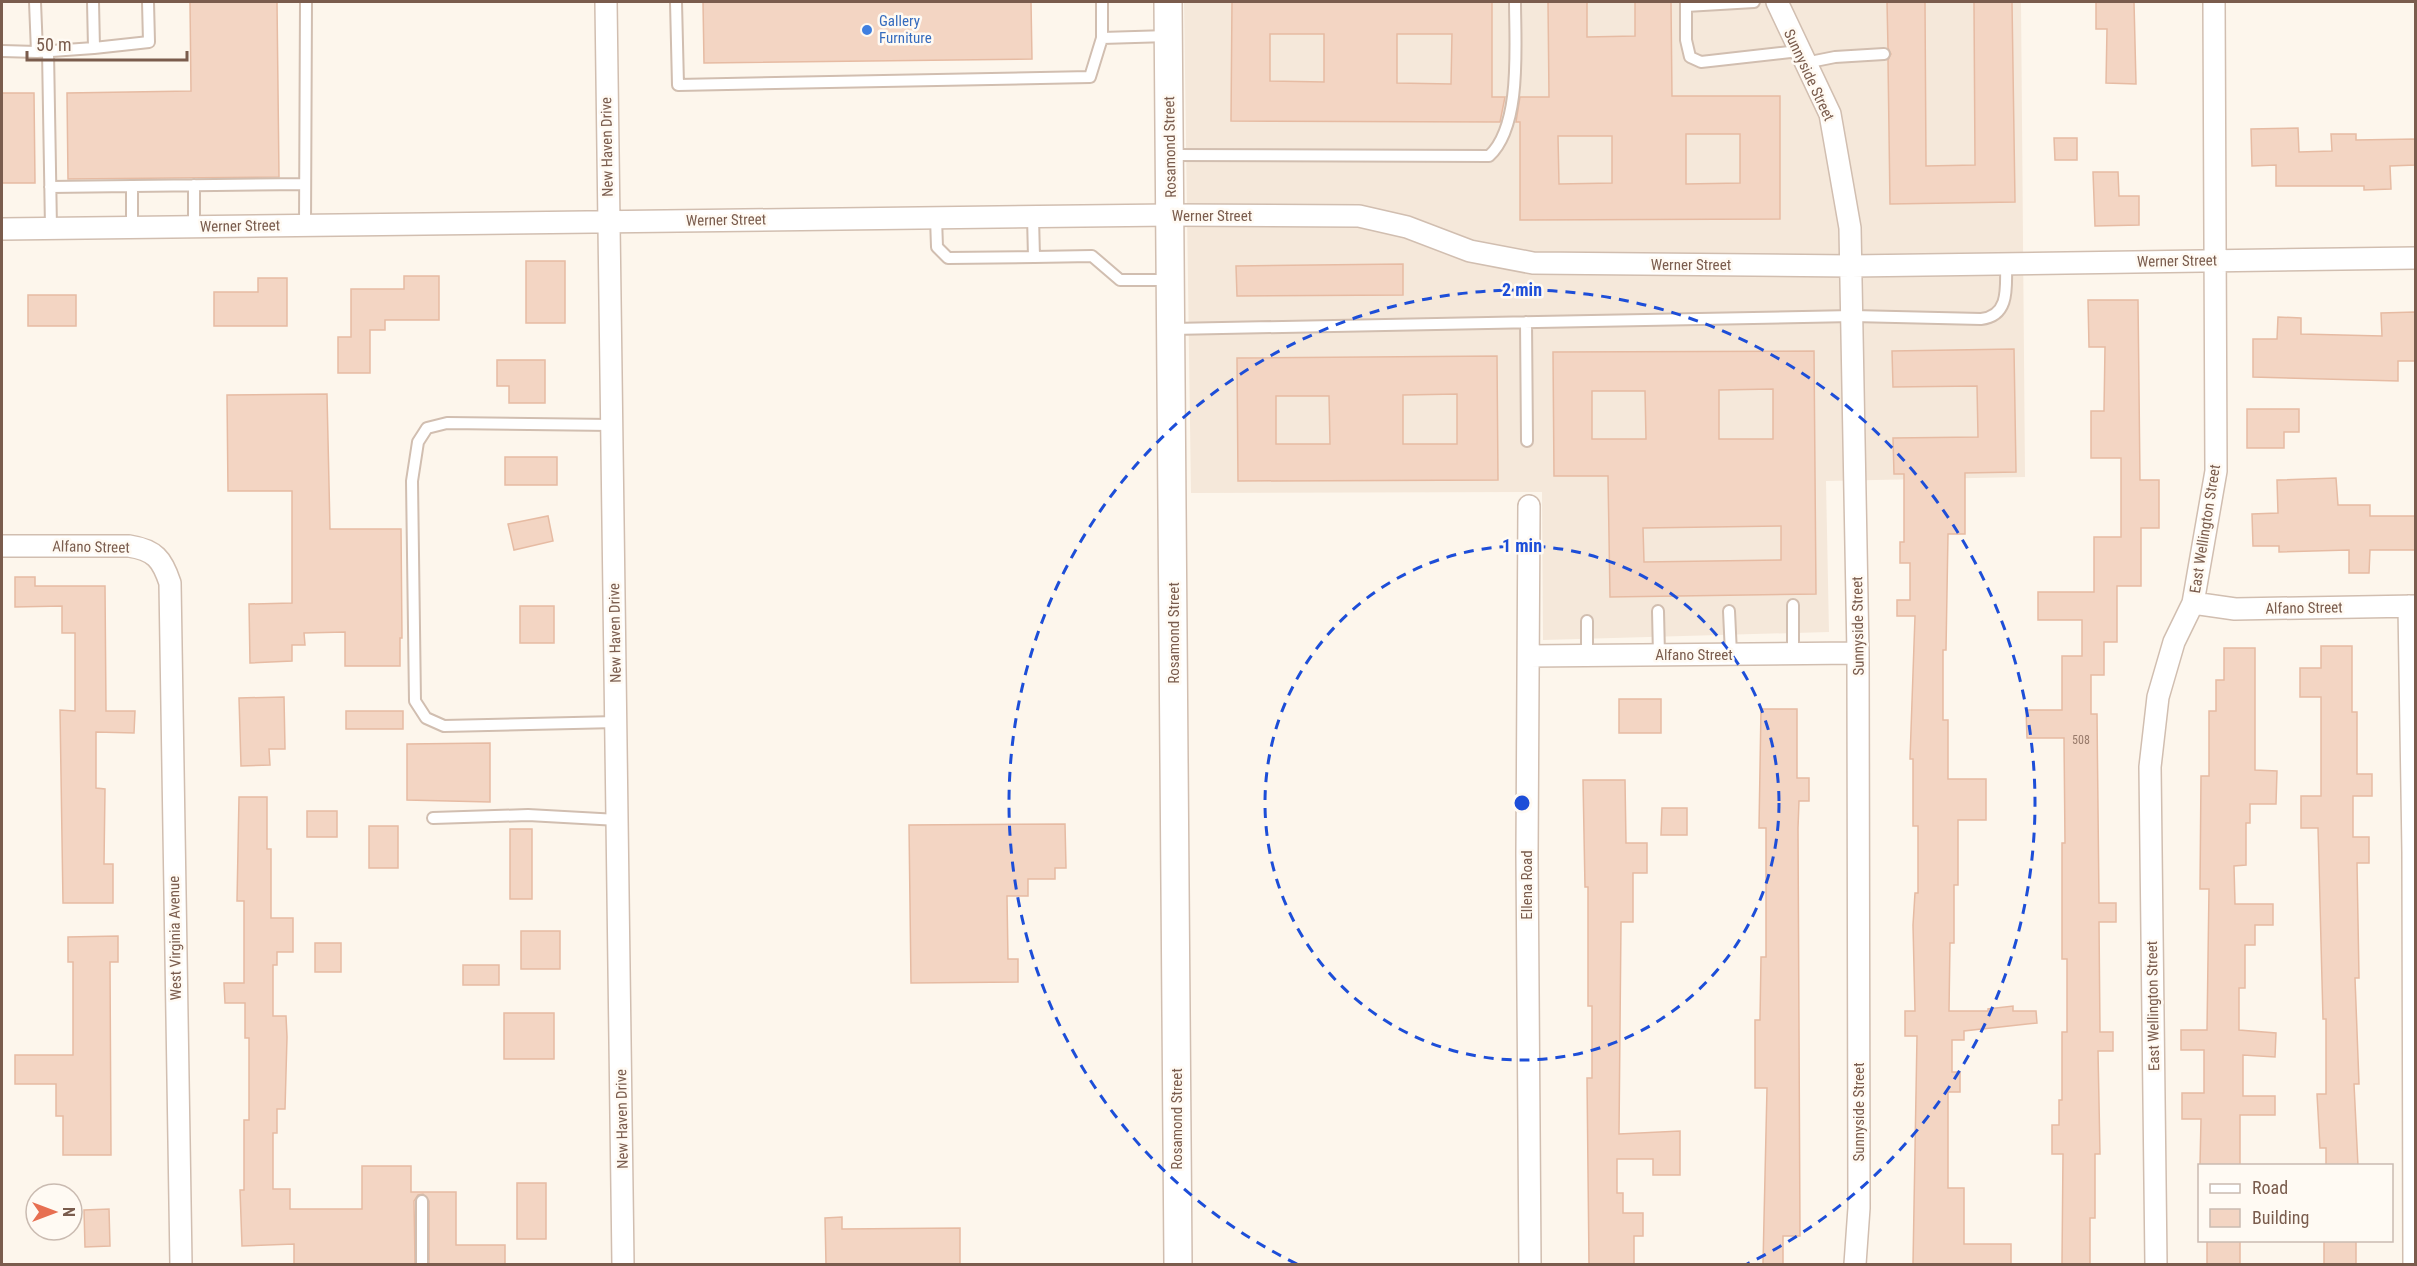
<svg xmlns="http://www.w3.org/2000/svg" width="2417" height="1266" font-family="'Roboto Condensed',sans-serif">
	<style>
		.residential { fill: #f5e8da }
		.building { fill: #f3d5c3; stroke: #e6bba3; stroke-width: 1.5; fill-rule: evenodd }
		.lines { fill: none; stroke-linecap: round; stroke-linejoin: round }
		.service-casing { stroke: #d1beb0; stroke-width: 14 }
		.minor-casing { stroke: #d1beb0; stroke-width: 24 }
		.tertiary-casing { stroke: #d1beb0; stroke-width: 30 }
		.service { stroke: #fff; stroke-width: 10 }
		.minor { stroke: #fff; stroke-width: 21 }
		.tertiary { stroke: #fff; stroke-width: 27 }
		.ring { fill: none; stroke: #1d4ed8; stroke-width: 3; stroke-dasharray: 10 8 }
		.shop-dot { fill: #3f7fe0; stroke: #fffaf3; stroke-width: 2 }
		.labels { text-anchor: middle; dominant-baseline: central; stroke-width: 5; stroke-linejoin: round; paint-order: stroke }
		.number-label { font-size: 12px; fill: #987a6a }
		.shop-label { font-size: 15px; fill: #366cbe; stroke: #fffaf3; text-anchor: start }
		.street-label { font-size: 15px; fill: #7a5c4d; stroke: #fffaf3 }
		.centre { fill: #1d4ed8; stroke: #fffaf3; stroke-width: 3 }
		.ring-label { font-size: 18px; text-anchor: middle; font-weight: bold; fill: #1d4ed8; stroke: #fffaf3; stroke-width: 5; stroke-linejoin: round; paint-order: stroke }
	</style>
	<rect width="100%" height="100%" fill="#fdf6ec"/>
	<path class="residential" d="M1184,2H2021L2025,477L1826,481L1829,632L1543,640L1542,492L1191,493Z"/>
	<path class="building" d="M190,2H277L279,177L68,179L67,93L191,91Z
		M703,2H1031L1032,59L704,63Z
		M1232,2H1492V97H1505L1500,122L1231,121ZM1270,34H1324V82L1270,81ZM1397,34H1452L1451,84L1397,83Z
		M1548,2H1587V37L1635,36V2H1671L1672,96H1780V219L1520,220V122H1516L1520,97H1549ZM1686,134H1740V183L1686,184ZM1558,136H1612V183L1559,184Z
		M1887,2H1925L1926,166L1975,165L1974,2H2012L2015,202L1890,204L1888,60L1891,54L1888,48Z
		M2096,2H2134L2136,84L2106,83L2107,29H2096Z
		M2,93H34L35,183H2Z
		M2298,128L2299,152L2332,151L2331,134H2356V140L2415,139V165L2390,166L2391,189L2364,190V186H2276V165L2252,166L2251,129Z
		M2054,138H2077V160H2055Z
		M2093,172H2118L2119,196H2139V225L2095,226Z
		M526,261H565V323H526Z
		M1403,264V295L1237,296L1236,266Z
		M404,276H439V320H385V330H370V373H338V337H351V289H404Z
		M258,278H287V326H214V292H258Z
		M28,295H76V326H28Z
		M2088,300H2138L2140,480H2159V528H2141V586H2117V642H2104V675H2091V714H2097L2099,903H2116V922H2099L2100,1032H2113V1051H2098L2100,1154H2095V1218H2090V1264H2062L2063,1154H2052V1125H2059V1100H2062V1032H2067V959H2062V843H2065L2064,738H2027L2026,710H2062V656H2082V620H2038V592H2094V537H2121V458H2091V411H2104L2105,347H2089Z
		M2415,312V361H2398V381L2253,377V339H2277L2278,317L2301,318V334L2382,336L2381,313Z
		M2014,349L2016,472L1965,473V534H1948L1946,650H1943V720H1948V779H1986V820H1958V885H1954V943H1950L1949,1011H1988V1009L2013,1006V1011H2036L2037,1023L1964,1031V1040H1952V1072H1960V1092H1948V1188H1964V1244H2011V1264H1913L1917,1036H1905V1011H1915L1913,925L1915,893H1918V826H1913V759H1910L1915,616H1897V600H1910V563H1900V542H1904V474H1894L1893,438L1978,437L1977,386L1893,387L1892,351Z
		M1814,351L1816,594L1610,597L1608,476H1554L1553,352ZM1773,389V439H1719V390ZM1592,391H1645L1646,439H1592ZM1781,526V560L1644,562L1643,528Z
		M1497,356L1498,480L1238,481L1237,358ZM1457,394V444H1403V395ZM1276,396H1329L1330,444H1276Z
		M497,360H545V403H509V386H497Z
		M327,394L330,529H401L402,638H400V666H345V632L304,633L305,645H292V661L250,663L249,604L292,603V491H228L227,395Z
		M2247,409H2299V432H2284V448H2247Z
		M505,457H557V485H505Z
		M2336,478L2338,505H2370V516H2415V550H2370L2369,573H2349V550L2279,552V546H2253L2252,514L2278,513L2277,480Z
		M548,516L553,541L514,550L508,524Z
		M15,577H35V586H105L106,711H135L134,733L96,732V788L105,789L104,864H113V903H63L60,710L75,711V633H62V606L15,607Z
		M520,606H554V643H520Z
		M2321,646H2352V712H2357V774H2372V796H2353V837H2369V863H2357L2359,978H2355L2359,1084H2354L2358,1166H2326V1148H2320L2317,1094H2326V1019H2323L2318,828H2301V796H2321V697H2300V668H2321Z
		M2224,648H2255V770L2277,771L2276,804H2250V823H2246V865L2234,866L2235,904H2273V925H2255V945H2245V988H2239V1030L2276,1033L2275,1057L2243,1055V1096H2275V1115H2240V1166H2200L2201,1119H2182V1093H2204V1050H2181V1030H2207L2209,889H2200L2201,776H2209V711H2216V680H2224Z
		M284,697L285,749H269L270,765L241,766L239,698Z
		M1619,699H1661V733H1619Z
		M1761,709H1797V778H1809V801H1799L1798,828L1800,1236H1783V1264H1763L1767,1088H1755V1020H1760L1761,957H1766V828H1759Z
		M346,711H403V729H346Z
		M490,743V802L407,800V744Z
		M1583,780H1625L1626,843H1647V873H1633V922H1621L1619,1134L1680,1131V1175H1653V1159H1617V1193H1623V1213H1643V1236H1634V1264H1589L1587,1078H1592V1006H1588V887H1585Z
		M239,797H267V849H271V918H293V952H277V965H273V1016H286L287,1037L285,1109H277V1133H273V1189H290V1209H362V1166H411V1192H456V1245H505V1264H429V1201L423,1194L418,1195L414,1201L415,1264H294V1244L242,1246L240,1190H244V1120H249V1038H245V1003H225L224,983H244V901H237Z
		M1662,808H1687V835H1661Z
		M307,811H337V837H307Z
		M1065,824L1066,868H1055V879H1028V896H1007L1008,959H1018V982L911,983L909,825Z
		M369,826H398V868H369Z
		M510,829H532V899H510Z
		M521,931H560V969H521Z
		M118,936V962H110L111,1155H63V1116H56V1084H15V1055H73V962H68V937Z
		M315,943H341V972H315Z
		M463,965H499V985H463Z
		M504,1013H554V1059H504Z
		M517,1183H546V1239H517Z
		M109,1209L110,1246L85,1247L84,1210Z
		M842,1217V1229L960,1228V1264H826L825,1218Z
		M2207,1240H2240V1264H2207Z
		M2324,1240H2356V1264H2324Z"/>
	<g class="lines">
		<defs>
			<path id="service" d="M676,2L678,85L1090,77L1102,38V2
				M1686,2V40L1690,57L1701,62L1799,51
				M1686,6L1754,2
				M1102,38L1168,36
				M94,48L149,42L148,2
				M2,51L37,52L35,2
				M48,51L51,228
				M37,52L94,48L93,2
				M1805,63L1835,57L1884,54
				M1171,155L1489,156C1522,126 1515,44 1515,2
				M194,185V227
				M132,186V227
				M50,187L305,184
				M936,218L937,247L948,258L1034,257L1033,217
				M305,225L306,2
				M1034,257L1092,256L1120,280H1169
				M1526,322L1527,441
				M1172,329L1853,316L1981,319C2010,316 2006,287 2006,263
				M612,425L447,423L427,428L418,442L412,481L415,701L426,718L444,726L617,722
				M1793,605V654
				M1658,611L1659,655
				M1729,611L1731,654
				M1587,656V621
				M433,818L528,815L618,820
				M422,1201V1264"/>
			<path id="minor" d="M606,2L623,1264
				M1777,2L1830,114L1850,228L1858,653L1859,1208L1855,1264
				M2,229L1171,215L1359,216L1407,227L1470,251L1533,263L1851,266L2416,258
				M1529,506L1527,854L1530,1264
				M2,546H129C155,550 162,559 170,583L181,1264
				M2193,603L2235,609L2416,606
				M2409,606L2413,852L2414,1264
				M1529,656L1858,653
				M2156,1264L2150,767L2158,697L2174,642L2193,603L2216,471L2214,2"/>
			<path id="tertiary" d="M1168,2L1178,1264"/>
		</defs>
		<use href="#service" class="service-casing"/>
		<use href="#minor" class="minor-casing"/>
		<use href="#tertiary" class="tertiary-casing"/>
		<use href="#service" class="service"/>
		<use href="#minor" class="minor"/>
		<use href="#tertiary" class="tertiary"/>
	</g>
	<g class="ring">
		<circle cx="1522" cy="803" r="257"/>
		<path d="M1297 1264A513 513 0 1 1 1747 1264"/>
	</g>
	<circle class="shop-dot" cx="867" cy="30" r="6"/>
	<g class="labels">
		<g class="number-label">
			<text x="2081" y="740">508</text>
		</g>
		<g class="shop-label">
			<text x="879" y="21">Gallery<tspan x="879" dy="17">Furniture</tspan></text>
		</g>
		<g class="street-label">
			<text transform="translate(1809 75) rotate(65)">Sunnyside Street</text>
			<text transform="translate(607 147) rotate(-91)">New Haven Drive</text>
			<text transform="translate(1170 147) rotate(-91)">Rosamond Street</text>
			<text x="1212" y="216">Werner Street</text>
			<text transform="translate(726 220) rotate(-1)">Werner Street</text>
			<text transform="translate(240 226) rotate(-1)">Werner Street</text>
			<text transform="translate(2177 261) rotate(-1)">Werner Street</text>
			<text x="1691" y="265">Werner Street</text>
			<text transform="translate(2205 529) rotate(-81)">East Wellington Street</text>
			<text transform="translate(91 547) rotate(1)">Alfano Street</text>
			<text transform="translate(2304 608) rotate(-1)">Alfano Street</text>
			<text transform="translate(1858 626) rotate(-91)">Sunnyside Street</text>
			<text transform="translate(615 633) rotate(-91)">New Haven Drive</text>
			<text transform="translate(1174 633) rotate(-90)">Rosamond Street</text>
			<text x="1694" y="655">Alfano Street</text>
			<text transform="translate(1527 885) rotate(-90)">Ellena Road</text>
			<text transform="translate(175 938) rotate(-91)">West Virginia Avenue</text>
			<text transform="translate(2153 1006) rotate(-91)">East Wellington Street</text>
			<text transform="translate(1859 1112) rotate(-90)">Sunnyside Street</text>
			<text transform="translate(622 1119) rotate(-91)">New Haven Drive</text>
			<text transform="translate(1177 1119) rotate(-90)">Rosamond Street</text>
		</g>
	</g>
	<circle cx="1522" cy="803" r="9" class="centre"/>
	<g class="ring-label">
		<text x="1522" y="296">2 min</text>
		<text x="1522" y="552">1 min</text>
	</g>
	<rect width="2417" height="1266" fill="none" stroke="#7a5c4d" stroke-width="6"/>
	<rect x="2198" y="1164" width="195" height="78" fill="#fffaf3" stroke="#cabbb1" stroke-width="1.5"/>
	<rect x="2210" y="1184" width="30" height="9" fill="#ffffff" stroke="#cabbb1" stroke-width="1.5"/>
	<text x="2252" y="1194" font-size="18" fill="#7a5c4d">Road</text>
	<rect x="2210" y="1209" width="30" height="18" fill="#f3d5c3" stroke="#cabbb1" stroke-width="1.5"/>
	<text x="2252" y="1224" font-size="18" fill="#7a5c4d">Building</text>
	<g transform="translate(54 1212) rotate(90)"><circle r="28" fill="#fffaf3" stroke="#cabbb1" stroke-width="1.5"/>
	<path d="M0-4.5L10 22L0 15L-10 22Z" fill="#e76f51"/>
	<text y="-9" font-size="16" font-weight="bold" text-anchor="middle" fill="#7a5c4d">N</text>
	</g>
	<path d="M27 51v9h160v-9" fill="none" stroke="#7a5c4d" stroke-width="3"/>
	<text x="36" y="51" font-size="18" fill="#7a5c4d" stroke="#fffaf3" stroke-width="4.5" paint-order="stroke">50 m</text>
</svg>
